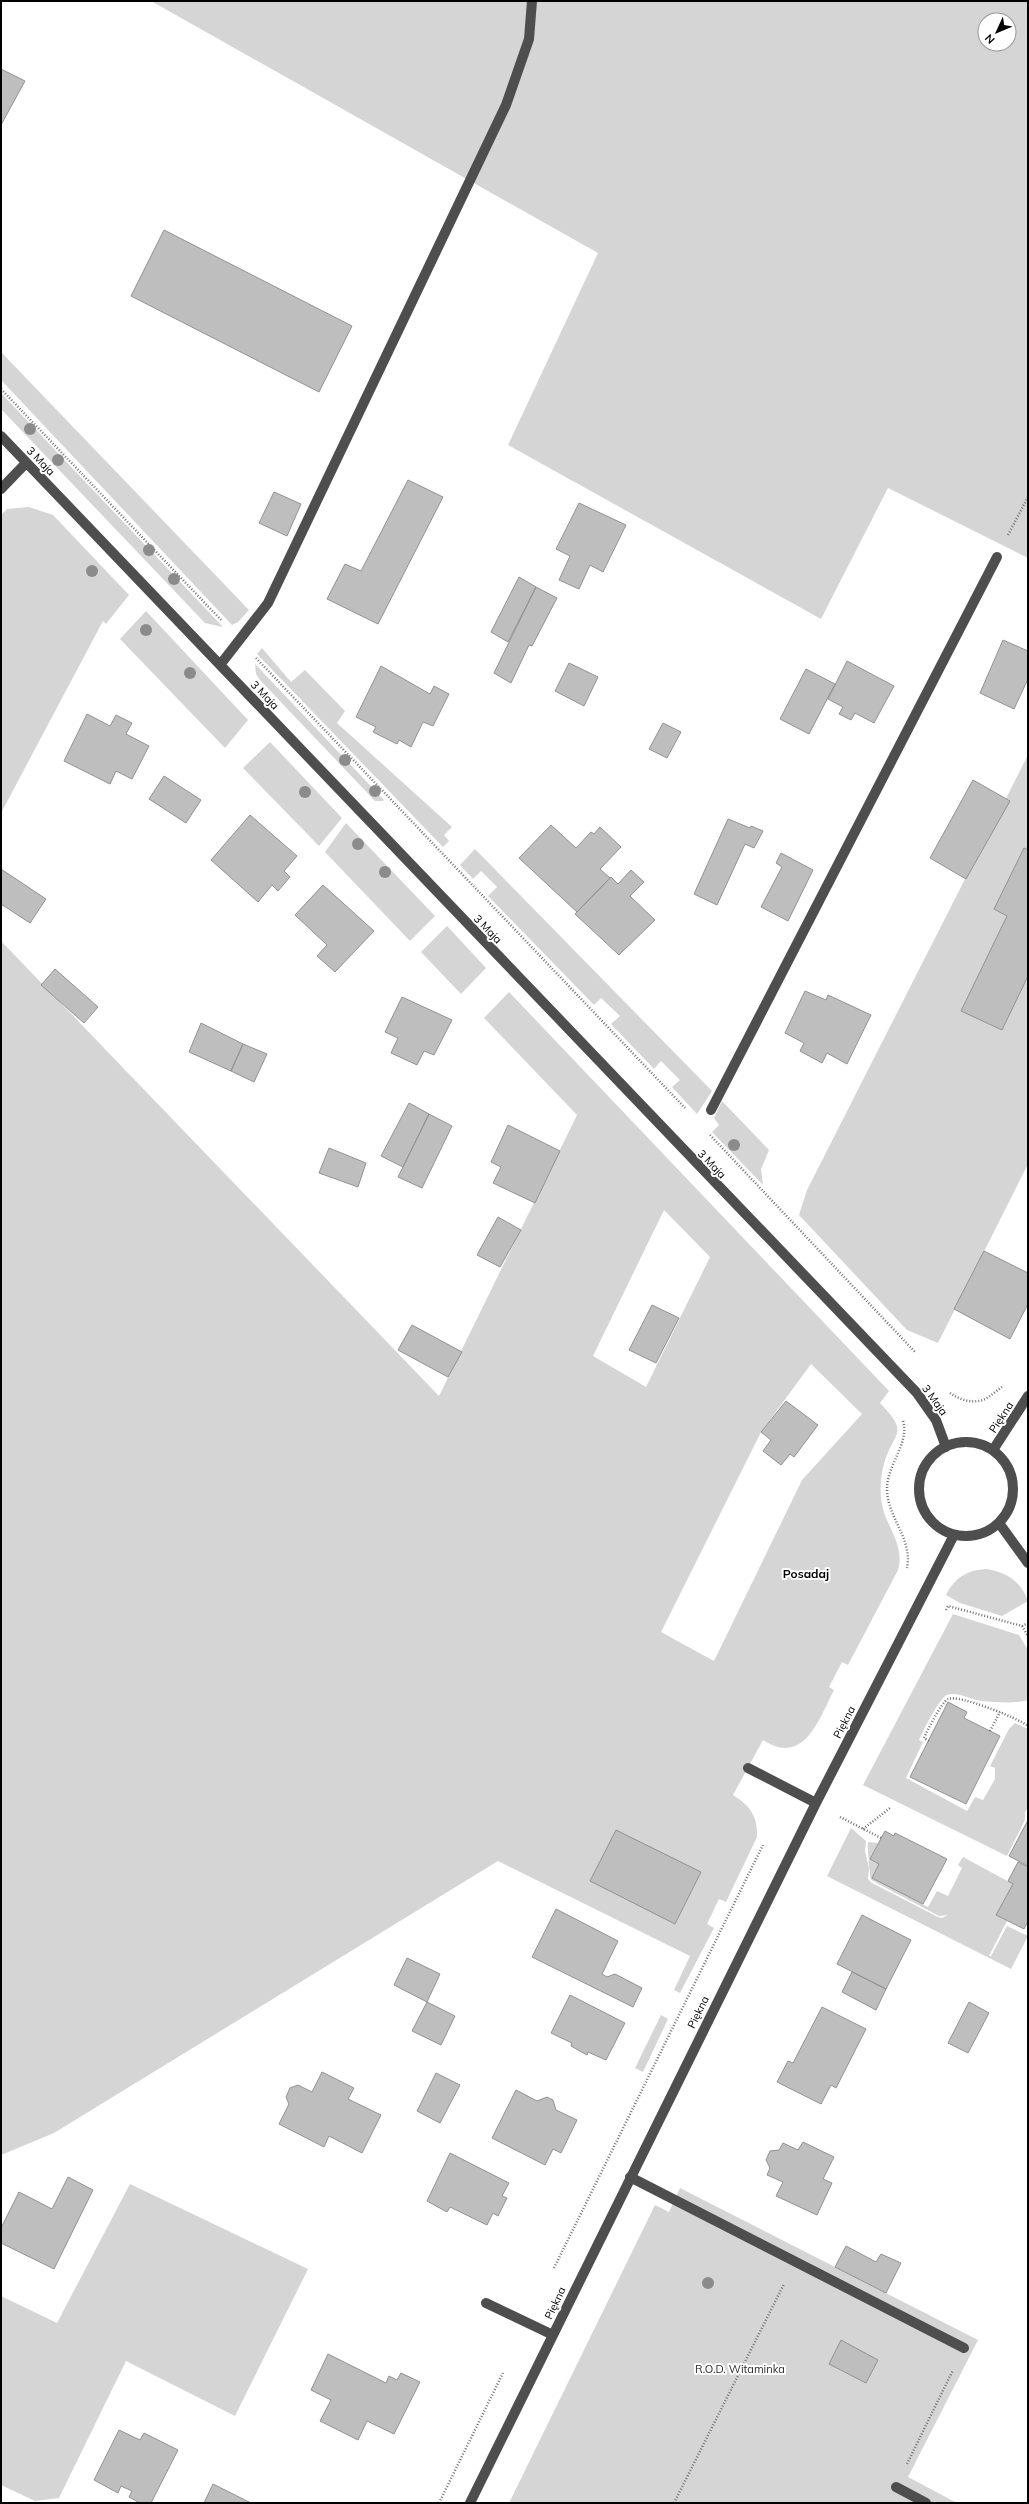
<svg xmlns="http://www.w3.org/2000/svg" width="1029" height="2504" font-family="Mulish,sans-serif">
	<style>
		.green { fill: #d5d5d5; fill-rule: evenodd }
		.building { fill: #bebebe; stroke: #929292 }
		.lines { fill: none; stroke-linecap: round; stroke-linejoin: round }
		.path { stroke: #707070; stroke-width: 2.5; stroke-dasharray: 1 2; stroke-linecap: butt }
		.minor { stroke: #4e4e4e; stroke-width: 10 }
		.tree { fill: #8b8b8b }
		.labels { text-anchor: middle; dominant-baseline: central; stroke-width: 4; stroke-linejoin: round; paint-order: stroke }
		.street-label { font-size: 11px; fill: #000; stroke: #fff }
		.park-label { font-size: 11px; fill: #2c2c2c; stroke: #fff }
		.neighbourhood-label { font-size: 12px; font-weight: bold; fill: #000; stroke: #fff }
	</style>
	<rect width="100%" height="100%" fill="#fff"/>
	<path class="green" d="M151,1H1028V558L888,488L821,619L508,445L598,253ZM985,20H1009V44H985Z
		M1,352L249,610L238,622L232,625L1,380Z
		M1,393L223,627L205,623L1,409Z
		M29,507L53,515L129,595L106,624L103,621L1,813V515L7,509Z
		M146,611L248,720L225,748L120,639Z
		M262,648L291,682L305,670L345,711L337,723L452,827L444,835L449,841L443,847L257,654Z
		M255,664L384,800L383,801H375L260,680L256,674Z
		M270,742L342,818L319,846L243,768Z
		M1028,755V1164L938,1343L907,1330L799,1215L807,1190Z
		M346,823L435,916L410,941L325,852Z
		M475,849L712,1091L697,1114L672,1087L680,1080L661,1061L654,1069L611,1024L620,1016L601,998L594,1005L488,896L497,887L481,871L473,879L460,865Z
		M447,926L486,968L461,994L421,952Z
		M1,941L439,1396L577,1115L484,1018L509,992L889,1391L880,1403C911,1435 893,1431 884,1464C881,1474 880,1486 881,1497C882,1523 906,1543 898,1570L848,1665L842,1662L829,1687L834,1690C819,1719 804,1767 763,1740L733,1795C750,1806 758,1816 757,1837L726,1902L719,1899L707,1924L714,1928L680,1993L674,1990L690,1956L498,1861L54,2133L1,2155ZM664,1210L710,1257L646,1387L593,1356ZM811,1364L862,1414L802,1480L714,1661L661,1632L761,1432Z
		M722,1101L769,1150L761,1169L763,1185L712,1132L719,1125L714,1118Z
		M986,1569C1006,1572 1021,1581 1028,1601L1002,1616L960,1603L946,1595C954,1578 967,1570 986,1569Z
		M953,1614L1019,1635L1028,1650V1700C1016,1704 995,1702 982,1701C970,1700 956,1690 945,1696C936,1705 925,1727 919,1740L923,1742L906,1778L967,1811L975,1797L983,1800L995,1779V1768L990,1766L1009,1729L1015,1723L1028,1729V1807L1025,1812V1820L1007,1856L863,1785Z
		M851,1828L866,1841L865,1851L869,1868L868,1879L872,1883L938,1917L942,1918L948,1915L939,1916L871,1880C870,1876 867,1846 868,1842L878,1843L870,1859L879,1864L873,1878L928,1907L937,1891L948,1896L962,1868L958,1865L963,1857L1013,1884L997,1915L1007,1921L989,1956H991L1007,1926L1028,1936L1011,1969L827,1876Z
		M661,2015L668,2019L643,2072L635,2068Z
		M130,2184L308,2269L235,2416L126,2361L59,2498L35,2501L1,2485V2296L57,2323Z
		M680,2188L978,2340L908,2477L957,2503H509L655,2205L669,2212Z"/>
	<path class="building" d="M1,69L25,81L1,125Z
		M164,230L352,326L319,392L131,296Z
		M408,480L443,497L378,624L327,599L345,564L361,571Z
		M274,492L301,504L287,536L259,523Z
		M579,503L626,525L603,572L590,565L579,589L559,580L570,556L556,549Z
		M519,577L536,587L508,642L491,632Z
		M536,587L557,598L532,646L529,645L511,683L494,673Z
		M1003,640L1028,651V679L1014,709L980,693Z
		M847,661L894,686L874,723L855,713L851,720L839,714L843,707L828,699Z
		M569,663L598,677L584,706L555,691Z
		M381,666L430,694L434,686L449,694L433,726L423,722L411,747L399,740L397,744L373,732L376,727L356,717Z
		M806,669L835,684L809,734L780,719Z
		M87,714L110,726L116,715L132,723L126,734L149,746L132,779L116,771L110,784L64,761Z
		M663,723L681,732L667,758L649,749Z
		M164,776L201,800L186,823L149,799Z
		M973,780L1010,801L966,879L930,858Z
		M250,815L297,856L284,871L290,877L278,891L272,885L258,902L211,860Z
		M728,819L750,828L751,826L763,831L754,848L745,844L717,905L694,894Z
		M551,825L576,848L591,832L594,834L600,827L621,847L600,869L610,878L577,912L519,858Z
		M1024,848L1028,850V976L1002,1030L961,1011L1007,916L994,909Z
		M781,853L813,870L788,921L761,907L782,867L776,863Z
		M1,869L46,899L30,923L1,904Z
		M631,870L644,882L630,896L655,920L619,955L575,914L611,877L618,884Z
		M323,885L374,931L335,972L317,956L327,945L295,915Z
		M55,969L98,1007L84,1023L41,985Z
		M805,991L826,1000L828,995L871,1015L847,1064L827,1053L822,1063L800,1051L804,1043L785,1033Z
		M402,997L452,1020L434,1055L424,1051L417,1065L391,1053L398,1038L385,1032Z
		M201,1023L243,1044L231,1071L189,1052Z
		M243,1044L267,1054L254,1082L231,1071Z
		M409,1103L429,1114L403,1167L381,1156Z
		M429,1114L452,1126L422,1188L398,1177Z
		M508,1125L560,1151L535,1203L493,1183L501,1167L491,1162Z
		M329,1148L366,1163L358,1187L319,1173Z
		M498,1217L521,1230L500,1267L477,1255Z
		M984,1251L1028,1273V1304L1010,1339L954,1309Z
		M652,1305L679,1318L656,1363L629,1350Z
		M412,1325L462,1352L448,1377L398,1350Z
		M786,1401L818,1425L794,1457L790,1454L781,1465L763,1451L771,1440L761,1432Z
		M948,1702L967,1712L964,1718L1000,1736L966,1804L910,1777Z
		M1028,1820V1866L1009,1856Z
		M616,1830L701,1872L675,1924L590,1881Z
		M885,1831L894,1836L895,1833L947,1859L923,1904L872,1878L879,1864L870,1859Z
		M1018,1862L1028,1867V1921L1024,1929L996,1915L1013,1884L1008,1881Z
		M556,1909L618,1941L602,1974L607,1977L615,1974L642,1988L633,2007L532,1957Z
		M862,1915L911,1940L886,1989L837,1964Z
		M407,1958L440,1974L427,2002L394,1985Z
		M852,1972L886,1989L876,2010L842,1992Z
		M570,1995L625,2023L606,2060L588,2052L587,2055L571,2046L572,2043L551,2033Z
		M427,2002L455,2016L441,2045L412,2031Z
		M969,2002L989,2013L968,2053L948,2043Z
		M822,2007L866,2029L836,2088L831,2085L821,2104L777,2082L788,2061L793,2063Z
		M322,2072L354,2088L348,2099L381,2115L362,2153L329,2136L324,2147L279,2124L289,2104L286,2097L290,2088L298,2085L312,2092Z
		M436,2073L460,2085L440,2123L417,2111Z
		M516,2090L537,2101L547,2097L553,2100L556,2110L577,2120L561,2153L553,2149L545,2165L492,2138Z
		M803,2142L834,2157L823,2179L832,2183L817,2215L776,2196L783,2182L767,2175L770,2168L766,2160L770,2151L779,2150L783,2143L798,2150Z
		M450,2153L509,2183L502,2196L507,2198L498,2216L493,2213L487,2225L450,2207L447,2212L427,2201Z
		M68,2177L93,2190L54,2269L1,2243V2228L19,2192L52,2209Z
		M846,2246L876,2262L881,2254L901,2263L886,2293L835,2267Z
		M841,2340L878,2360L866,2383L829,2364Z
		M328,2354L386,2383L389,2376L397,2380L401,2373L420,2382L394,2434L367,2421L358,2440L320,2421L331,2400L311,2390Z
		M119,2430L140,2440L144,2433L178,2450L151,2503H140L129,2497L132,2491L121,2486L118,2493L94,2480Z
		M213,2484L251,2503H204Z"/>
	<g class="lines">
		<path class="path" d="M1,389L222,621
			M1008,535L1028,497
			M256,658L685,1108
			M710,1135L915,1352
			M950,1393C960,1400 975,1405 987,1398C992,1395 997,1390 1002,1387
			M903,1421C910,1442 887,1465 887,1489C887,1517 913,1539 907,1568
			M946,1610L948,1606L1022,1626L1028,1623
			M1022,1626L1028,1636
			M990,1731L1000,1712
			M929,1741L924,1738C927,1731 941,1703 948,1699C958,1694 1018,1718 1028,1726
			M840,1817L881,1838
			M863,1829L890,1808
			M554,2268L763,1845
			M907,2464L953,2370
			M439,2503L503,2373
			M674,2503L784,2284"/>
		<path class="minor" d="M1,436L917,1393L936,1420L946,1447
			M1,489L26,463
			M220,665L268,603L506,105L529,39L532,1
			M711,1110L997,557
			M919 1489a47 47 0 1 1 94 0a47 47 0 1 1-94 0Z
			M993,1450L1028,1396
			M999,1523L1028,1563
			M748,1768L816,1803
			M630,2177L964,2348
			M486,2303L553,2335
			M896,2487L926,2503
			M470,2503L816,1803L954,1535"/>
	</g>
	<g class="tree">
		<circle cx="30" cy="429" r="6"/>
		<circle cx="58" cy="460" r="6"/>
		<circle cx="149" cy="550" r="6"/>
		<circle cx="92" cy="571" r="6"/>
		<circle cx="174" cy="579" r="6"/>
		<circle cx="146" cy="630" r="6"/>
		<circle cx="190" cy="673" r="6"/>
		<circle cx="345" cy="760" r="6"/>
		<circle cx="375" cy="791" r="6"/>
		<circle cx="305" cy="792" r="6"/>
		<circle cx="358" cy="844" r="6"/>
		<circle cx="385" cy="872" r="6"/>
		<circle cx="734" cy="1145" r="6"/>
		<circle cx="708" cy="2283" r="6"/>
	</g>
	<g class="labels">
		<g class="street-label">
			<text transform="translate(41 461) rotate(46)">3 Maja</text>
			<text transform="translate(265 695) rotate(46)">3 Maja</text>
			<text transform="translate(488 929) rotate(46)">3 Maja</text>
			<text transform="translate(712 1164) rotate(46)">3 Maja</text>
			<text transform="translate(935 1400) rotate(54)">3 Maja</text>
			<text transform="translate(1001 1417) rotate(-57)">Piękna</text>
			<text transform="translate(844 1722) rotate(-63)">Piękna</text>
			<text transform="translate(698 2012) rotate(-64)">Piękna</text>
			<text transform="translate(555 2303) rotate(-65)">Piękna</text>
		</g>
		<g class="park-label">
			<text x="740" y="2369">R.O.D. Witaminka</text>
		</g>
		<g class="neighbourhood-label">
			<text x="806" y="1573">Posadaj</text>
		</g>
	</g>
	<rect width="1029" height="2504" fill="none" stroke="#000000" stroke-width="4"/>
	<g transform="translate(997 32) rotate(226)"><circle r="19" fill="#ffffff" stroke="#999999"/>
	<path d="M0-3L7 15L0 10L-7 15Z" fill="#000000"/>
	<text y="-6" font-size="11" font-weight="bold" text-anchor="middle" fill="#000000">N</text>
	</g>
</svg>
